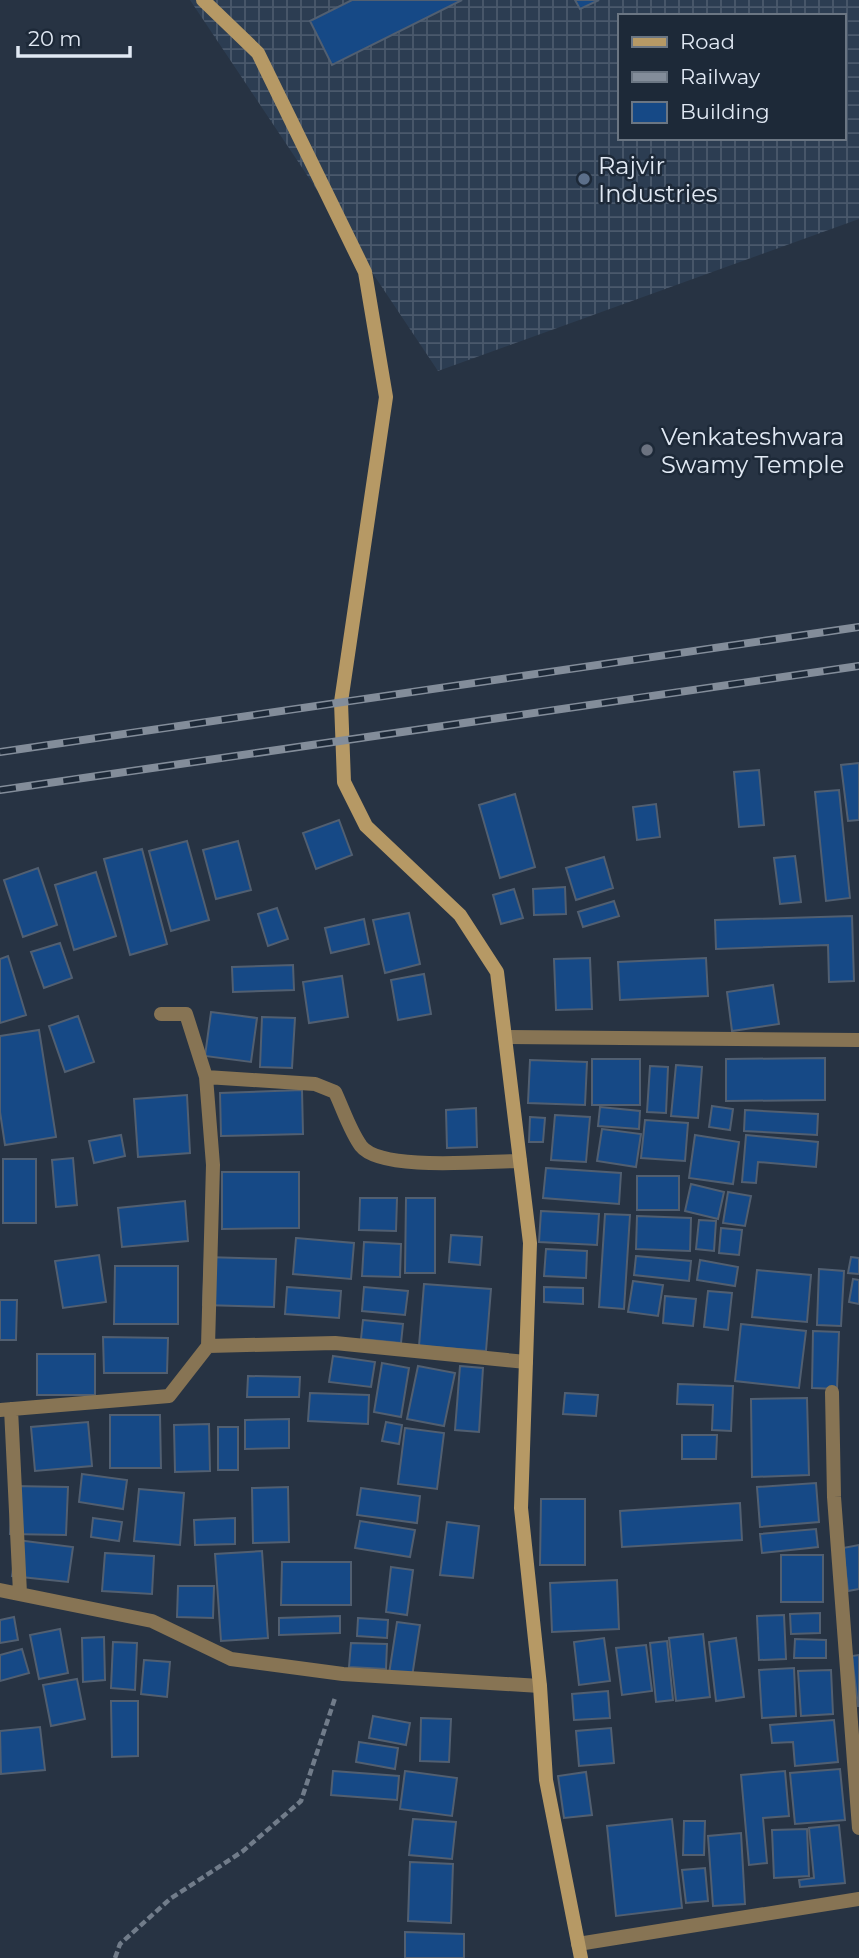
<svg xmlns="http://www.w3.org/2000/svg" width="859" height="1958" font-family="Montserrat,sans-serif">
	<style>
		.industrial { fill: url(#industrial-grid); fill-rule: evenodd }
		.building { fill: #164986; stroke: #515f71; stroke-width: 2 }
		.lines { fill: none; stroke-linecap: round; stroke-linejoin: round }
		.path { stroke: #717c8a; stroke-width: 4.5; stroke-dasharray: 7 3.5; stroke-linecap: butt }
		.street { stroke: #877454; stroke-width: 14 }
		.secondary { stroke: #b69965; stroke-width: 14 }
		.rail-casing { stroke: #838d9a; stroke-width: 8 }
		.rail { stroke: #1d2938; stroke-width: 5; stroke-dasharray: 16; stroke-linecap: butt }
		.service-dot { fill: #5c6f8a; stroke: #1d2938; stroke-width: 2.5 }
		.worship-dot { fill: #6b7280; stroke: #1d2938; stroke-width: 2.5 }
		.labels { text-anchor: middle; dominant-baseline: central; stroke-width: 5; stroke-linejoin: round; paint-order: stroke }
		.poi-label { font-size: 24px; fill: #e1e9f4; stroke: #1d2938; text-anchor: start }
	</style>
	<defs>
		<pattern id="industrial-grid" width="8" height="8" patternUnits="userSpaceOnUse" patternTransform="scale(1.75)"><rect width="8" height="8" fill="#2c3d52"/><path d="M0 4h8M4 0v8" fill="none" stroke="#4a596c"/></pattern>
	</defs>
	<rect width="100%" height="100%" fill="#273343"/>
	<path class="industrial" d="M190,0H859V219L438,371ZM619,16H843V138H619Z"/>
	<path class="building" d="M352,0H462L332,65L310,21Z
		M575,0H599L580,9Z
		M859,763V820L848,821L841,765Z
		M759,770L764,825L739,827L734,772Z
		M839,790L850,898L826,901L815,792Z
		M515,794L535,867L500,878L479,805Z
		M656,804L660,837L637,840L633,807Z
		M339,820L352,855L316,869L303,833Z
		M187,841L209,920L171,931L149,851Z
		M238,841L251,890L216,899L203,850Z
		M142,849L167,944L130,955L104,859Z
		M795,856L801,902L780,904L774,858Z
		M604,857L613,888L576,900L566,868Z
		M38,868L57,925L23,937L4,880Z
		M96,872L116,936L74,950L55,885Z
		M565,887L566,914L534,915L533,889Z
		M514,889L523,918L501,924L493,895Z
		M614,901L619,916L583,927L578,912Z
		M277,908L288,939L268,946L258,914Z
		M409,913L420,964L385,973L373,920Z
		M852,916L854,981L829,982L828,945L716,949L715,920Z
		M364,919L369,944L331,953L325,928Z
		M60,943L72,978L44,988L31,952Z
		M8,956L26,1015L0,1023V959Z
		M590,958L592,1009L556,1010L554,959Z
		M706,958L708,996L620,1000L618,962Z
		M293,965L294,990L233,992L232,967Z
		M424,974L431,1014L398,1020L391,980Z
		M342,976L348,1017L309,1023L303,982Z
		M773,985L779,1024L732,1031L727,992Z
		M211,1012L257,1018L251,1062L205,1056Z
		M78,1016L94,1062L65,1072L49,1026Z
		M262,1017L295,1018L292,1068L260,1067Z
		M39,1030L56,1137L5,1145L0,1112V1036Z
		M825,1058V1100L726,1101V1059Z
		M592,1059H640V1105H592Z
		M530,1060L587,1062L585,1105L528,1103Z
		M676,1065L702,1067L698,1118L671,1116Z
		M650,1066L668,1067L666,1113L647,1112Z
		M302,1090L303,1134L221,1136L220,1093Z
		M187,1095L190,1153L138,1157L134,1099Z
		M712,1106L733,1109L730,1130L709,1127Z
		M600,1107L640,1111L639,1129L598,1126Z
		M476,1108L477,1147L447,1148L446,1110Z
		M745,1110L818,1114L817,1135L744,1131Z
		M555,1115L590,1117L586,1162L551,1160Z
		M530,1117L545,1118L543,1142H529Z
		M645,1120L688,1123L685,1161L641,1158Z
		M602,1129L641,1134L636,1167L597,1161Z
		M121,1135L125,1156L94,1163L89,1141Z
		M695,1135L739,1142L733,1184L689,1178Z
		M746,1135L818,1142L816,1167L758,1162L756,1183L742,1182Z
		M73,1158L77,1205L56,1207L52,1160Z
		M3,1159H36V1223H3Z
		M546,1168L621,1173L619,1204L543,1198Z
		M222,1172H299V1228L222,1229Z
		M637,1176H679V1210H637Z
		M691,1184L724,1192L718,1219L685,1211Z
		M728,1192L751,1196L745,1226L723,1223Z
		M360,1198H397L396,1231L359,1230Z
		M406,1198H435V1273H405Z
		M185,1201L188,1241L122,1247L118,1208Z
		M541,1211L599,1214L597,1245L539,1242Z
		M605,1214L630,1215L624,1309L599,1307Z
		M637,1216L691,1218L690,1251L636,1249Z
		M699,1220L716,1221L714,1251L696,1249Z
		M721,1228L742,1230L739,1255L719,1253Z
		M451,1235L482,1237L480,1265L449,1262Z
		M296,1238L354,1243L351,1279L293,1274Z
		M364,1242L401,1244L400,1277L362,1276Z
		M546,1249L587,1251L586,1278L544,1276Z
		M99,1255L106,1302L63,1308L55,1261Z
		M636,1256L691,1261L689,1281L634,1275Z
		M205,1257L276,1259L274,1307L203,1305Z
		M851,1257L859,1258V1274L848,1273Z
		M700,1260L738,1267L735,1286L697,1280Z
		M115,1266H178V1324H114Z
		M819,1269L844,1271L841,1326L817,1325Z
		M757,1270L811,1275L807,1322L752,1317Z
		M853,1279L859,1280V1304L849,1302Z
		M633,1281L663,1285L658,1316L628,1312Z
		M424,1284L491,1289L486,1351L419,1346Z
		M287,1287L341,1291L339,1318L285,1314Z
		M364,1287L408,1291L405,1315L362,1311Z
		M544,1287L583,1288V1304L544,1302Z
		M708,1291L732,1293L728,1330L704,1327Z
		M665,1296L696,1299L693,1326L663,1323Z
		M0,1300H17L16,1340H0Z
		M363,1320L403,1324L401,1343L361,1339Z
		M741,1324L806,1331L799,1388L735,1381Z
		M813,1331L839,1332L837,1389L812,1388Z
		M103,1337L168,1338L167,1373H104Z
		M37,1354H95V1395H37Z
		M333,1356L375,1362L371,1387L329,1382Z
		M382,1363L409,1368L401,1417L374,1412Z
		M418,1366L455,1373L444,1426L407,1419Z
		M460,1366L483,1368L479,1432L455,1430Z
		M248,1376L300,1377L299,1397H247Z
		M678,1384L733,1386L731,1431L712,1430L713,1405L677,1404Z
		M310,1393L369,1395L368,1424L308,1421Z
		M565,1393L598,1395L596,1416L563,1414Z
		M807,1398L809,1475L752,1477L751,1399Z
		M110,1415H160L161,1468H110Z
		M289,1419V1448L245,1449V1420Z
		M88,1422L92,1466L35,1471L31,1427Z
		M386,1422L402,1425L399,1444L382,1441Z
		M209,1424L210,1471L175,1472L174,1425Z
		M218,1427H238V1470H218Z
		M405,1428L444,1433L437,1489L398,1484Z
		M682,1435H717L716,1459H682Z
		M82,1474L127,1480L123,1509L79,1502Z
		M816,1483L819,1522L760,1527L757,1487Z
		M12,1486L68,1487L66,1535L10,1534Z
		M288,1487L289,1542L253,1543L252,1488Z
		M361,1488L420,1496L417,1523L357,1515Z
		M139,1489L184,1493L180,1545L134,1541Z
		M541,1499H585V1565H540Z
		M740,1503L742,1540L622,1547L620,1511Z
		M93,1518L122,1522L119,1541L91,1537Z
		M235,1518V1544L195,1545L194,1520Z
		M360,1521L415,1530L410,1557L355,1548Z
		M447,1522L479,1526L473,1578L440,1575Z
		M816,1529L818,1547L762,1553L760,1534Z
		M17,1540L73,1547L68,1582L12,1576Z
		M859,1545V1589L848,1591L843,1548Z
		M262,1551L268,1638L221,1641L215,1554Z
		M105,1553L154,1556L152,1594L102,1591Z
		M781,1555H823V1602H781Z
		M282,1562H351V1605H281Z
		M391,1567L413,1570L407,1615L386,1612Z
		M617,1580L619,1629L552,1632L550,1583Z
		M178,1586H214L213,1618L177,1617Z
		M820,1613V1633L791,1634L790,1614Z
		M784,1615L786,1659L759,1660L757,1616Z
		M340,1616V1633L279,1635V1618Z
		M14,1617L18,1640L0,1643V1620Z
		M358,1618L388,1620L387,1638L357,1636Z
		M397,1622L420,1625L412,1677L389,1674Z
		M60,1629L68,1673L39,1679L30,1635Z
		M703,1634L710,1697L676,1701L669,1638Z
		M104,1637L105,1680L83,1682L82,1638Z
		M604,1638L610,1681L579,1685L574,1642Z
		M736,1638L744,1697L716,1701L709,1642Z
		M795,1639L826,1640V1658H794Z
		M667,1641L673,1700L656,1702L650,1643Z
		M113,1642L137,1643L135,1690L111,1688Z
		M351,1643L387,1644L386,1669L349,1667Z
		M646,1645L652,1691L622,1695L616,1648Z
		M22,1649L29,1673L0,1681V1655Z
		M859,1655V1706H858L852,1656Z
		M144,1660L170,1662L167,1697L141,1694Z
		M794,1668L796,1716L762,1718L759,1670Z
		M831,1670L833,1714L801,1716L798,1671Z
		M77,1679L85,1719L51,1726L43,1685Z
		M608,1691L610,1718L574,1720L572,1694Z
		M111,1701H138V1756L112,1757Z
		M373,1716L410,1723L406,1745L369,1738Z
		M421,1718L451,1719L449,1762L420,1761Z
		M834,1720L838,1762L795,1766L793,1742L772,1743L770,1725Z
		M40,1727L45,1770L1,1774L0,1731Z
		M611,1728L614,1763L579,1766L576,1731Z
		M359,1742L398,1748L395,1769L356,1762Z
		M840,1769L845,1820L795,1824L790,1773Z
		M333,1771L399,1776L397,1800L331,1795Z
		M405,1771L457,1778L452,1816L400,1809Z
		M785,1771L789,1816L763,1818L767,1863L749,1865L741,1775Z
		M586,1772L592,1815L564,1818L558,1776Z
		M413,1819L456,1822L452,1859L409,1855Z
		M672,1819L682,1908L616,1916L607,1826Z
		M684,1821H705L704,1855H683Z
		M839,1825L845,1883L800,1887L799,1880L814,1878L809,1828Z
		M807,1829L809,1876L774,1878L772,1830Z
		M741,1833L745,1904L713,1906L708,1836Z
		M410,1862L453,1864L451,1923L408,1921Z
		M705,1868L708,1901L686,1903L682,1870Z
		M405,1932L464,1934V1958H405Z"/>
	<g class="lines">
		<path class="path" d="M115,1958L120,1944L170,1899L243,1851L301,1801L335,1698"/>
		<path class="street" d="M161,1014H186L206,1077L315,1084L335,1092C343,1109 350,1131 361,1146C381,1172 488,1161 520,1161
			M505,1037L859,1040
			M208,1346L335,1343L526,1362
			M832,1392L834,1497L859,1828
			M11,1409L20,1593
			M0,1410L169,1396L208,1346L213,1165L206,1077
			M0,1590L152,1621L231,1659L343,1674L540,1686
			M578,1944L859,1899"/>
		<path class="secondary" d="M203,0L258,53L365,272L386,397L341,702L344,782L366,826L460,915L497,972L530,1243L521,1508L540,1686L546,1780L581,1958"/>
		<defs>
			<path id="rail" d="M0,752L859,627
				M0,790L859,666"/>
		</defs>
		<use href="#rail" class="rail-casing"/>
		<use href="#rail" class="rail"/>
	</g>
	<circle class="service-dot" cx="584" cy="179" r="7"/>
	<circle class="worship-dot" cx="647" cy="450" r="7"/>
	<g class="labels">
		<g class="poi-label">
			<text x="598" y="165">Rajvir<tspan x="598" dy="28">Industries</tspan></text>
			<text x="661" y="436">Venkateshwara<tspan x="661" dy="28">Swamy Temple</tspan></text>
		</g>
	</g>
	<rect x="618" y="14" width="228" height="126" fill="#1d2938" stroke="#6b7683" stroke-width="2"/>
	<rect x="632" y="37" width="35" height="10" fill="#b69965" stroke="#6b7683" stroke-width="2"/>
	<text x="680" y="49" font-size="21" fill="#e1e9f4">Road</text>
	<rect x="632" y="72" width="35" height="10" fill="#838d9a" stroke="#6b7683" stroke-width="2"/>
	<text x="680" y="84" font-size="21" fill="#e1e9f4">Railway</text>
	<rect x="632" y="102" width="35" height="21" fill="#164986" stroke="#6b7683" stroke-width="2"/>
	<text x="680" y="119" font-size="21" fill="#e1e9f4">Building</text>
	<path d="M18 46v10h112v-10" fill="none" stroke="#e1e9f4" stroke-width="3.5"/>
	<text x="28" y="46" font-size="21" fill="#e1e9f4" stroke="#1d2938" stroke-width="5" paint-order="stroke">20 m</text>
</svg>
